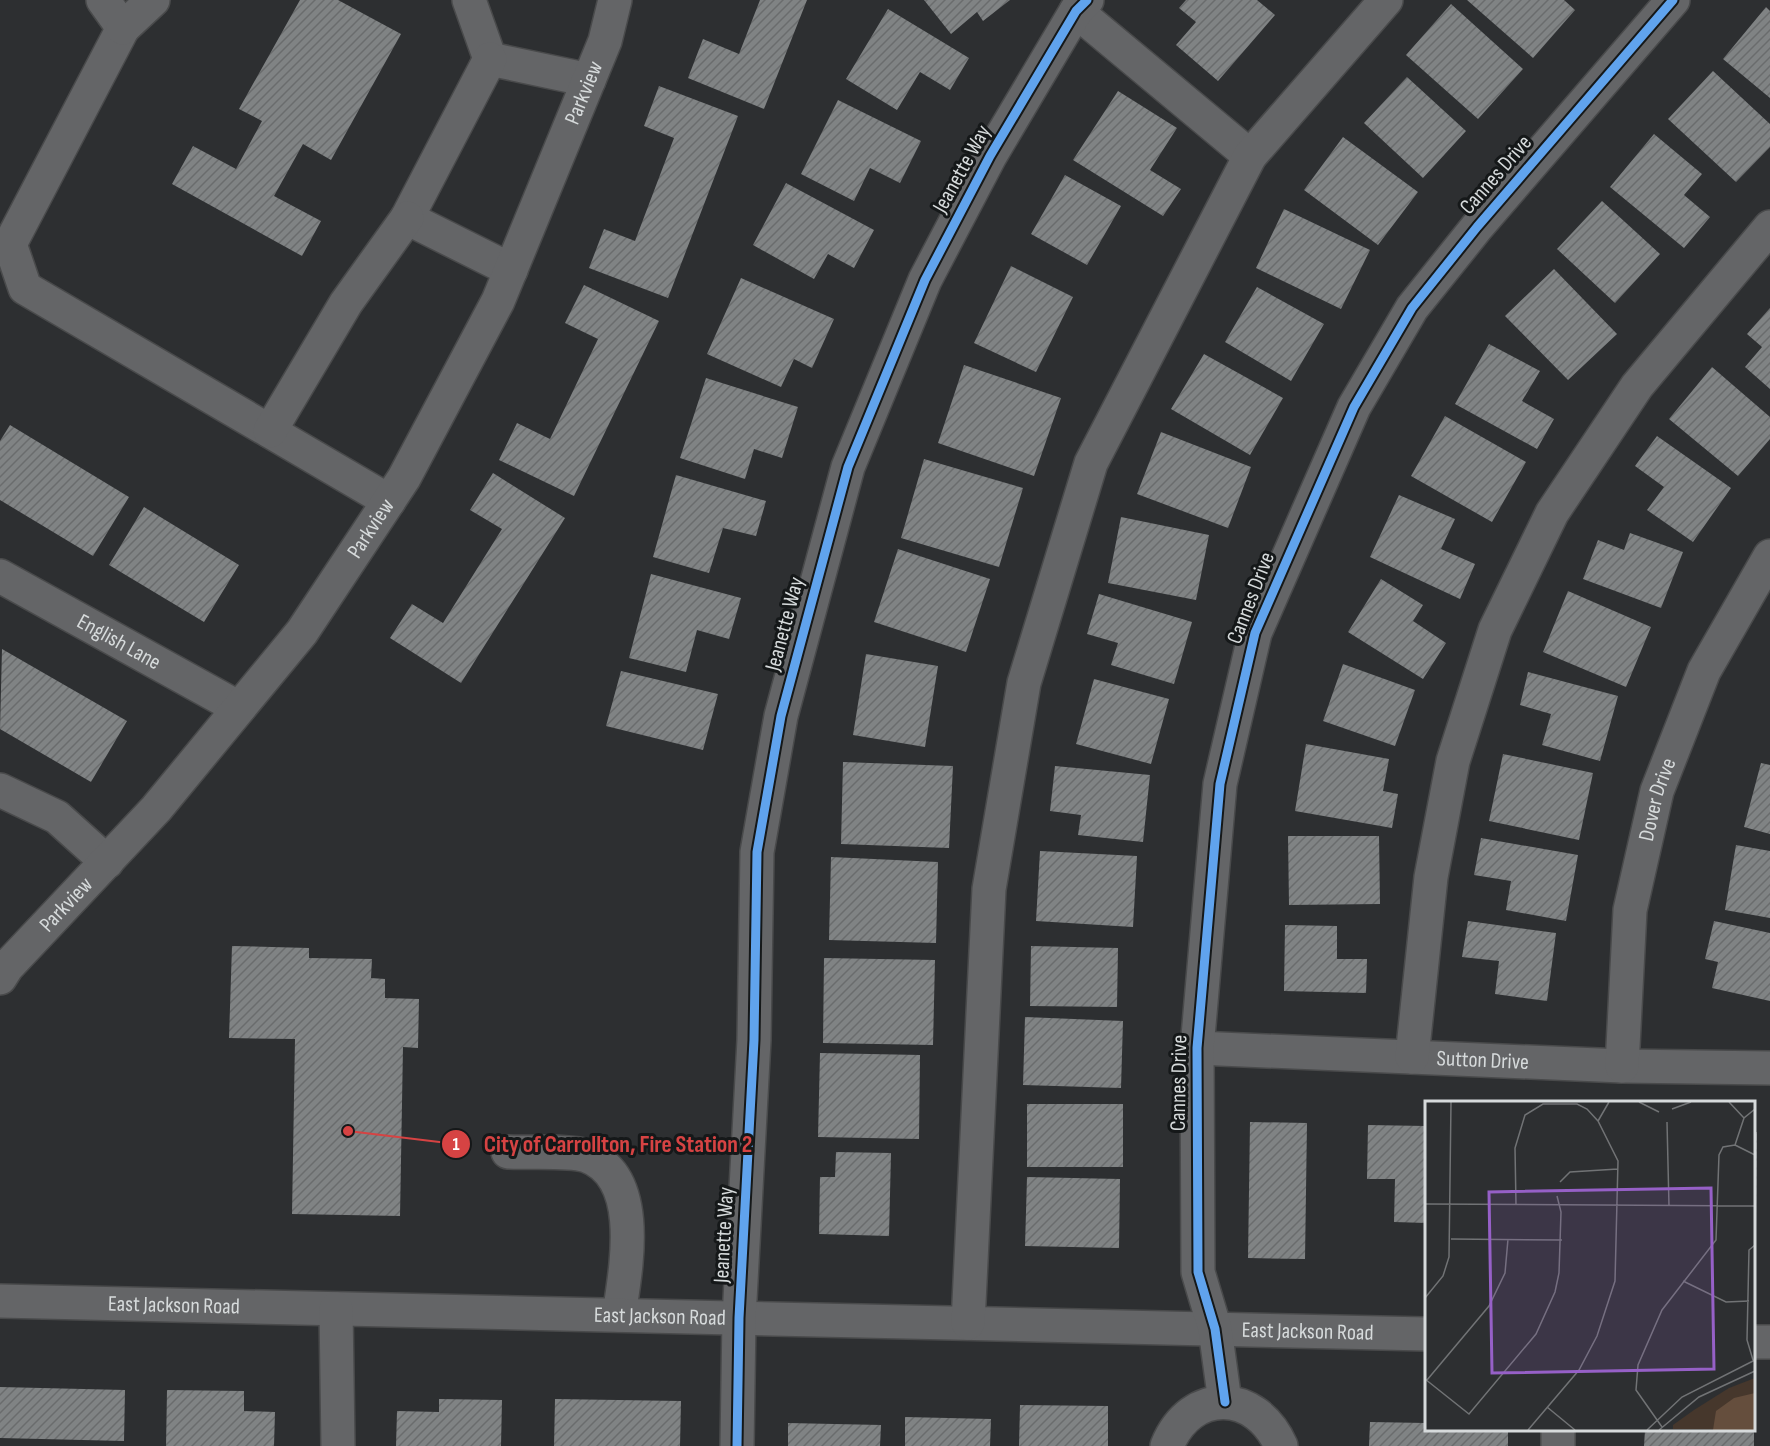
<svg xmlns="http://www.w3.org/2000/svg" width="1770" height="1446" font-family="'Sofia Sans Condensed',sans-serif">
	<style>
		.building { fill: url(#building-hatch) }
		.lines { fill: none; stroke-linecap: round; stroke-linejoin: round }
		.minor-casing { stroke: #494a4b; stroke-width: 36 }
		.minor { stroke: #646567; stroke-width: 33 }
		.cycleway-casing { stroke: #151819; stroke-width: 13 }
		.cycleway { stroke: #60a3ed; stroke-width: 9 }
		.labels { text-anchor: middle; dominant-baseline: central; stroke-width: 6; stroke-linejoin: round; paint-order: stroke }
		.street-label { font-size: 22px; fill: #d6dadb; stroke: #151819 }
		.inset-road { fill: none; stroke: #717375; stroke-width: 1.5 }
		.view { fill: #9660c7; fill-opacity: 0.15; stroke: #9660c7; stroke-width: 3 }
		.inset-edge { fill: none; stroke: #d6dadb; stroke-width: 3 }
		.leader { fill: none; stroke: #d64343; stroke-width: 2 }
		.callout-dot { fill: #d64343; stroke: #151819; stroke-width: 2 }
		.mark-label { font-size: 18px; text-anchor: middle; font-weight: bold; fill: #fff }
		.callout-label { font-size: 24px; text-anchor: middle; font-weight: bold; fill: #d64343; stroke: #151819; stroke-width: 6; stroke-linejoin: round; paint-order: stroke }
	</style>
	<defs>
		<pattern id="building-hatch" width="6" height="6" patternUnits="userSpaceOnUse" patternTransform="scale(1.5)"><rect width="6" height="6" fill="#808384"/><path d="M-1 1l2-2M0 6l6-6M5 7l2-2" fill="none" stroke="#6a6c6d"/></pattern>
	</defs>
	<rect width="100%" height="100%" fill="#2d2f31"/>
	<path class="building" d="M300,0H338L401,34L331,160L303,144L274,196L321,221L302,256L172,184L193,146L236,169L262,121L239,109Z
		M760,0H807L764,109L688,78L703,39L739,54Z
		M924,0H1010L983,21L977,12L951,34Z
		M1186,0H1257L1275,15L1218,81L1176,45L1196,22L1179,8Z
		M1467,0H1564L1575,10L1533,58Z
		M1451,4L1523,69L1478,119L1406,55Z
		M1766,7L1770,11V98L1723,59Z
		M888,9L969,58L950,90L920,72L897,110L846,79Z
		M1713,71L1770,124V147L1736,182L1668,119Z
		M1407,77L1466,131L1423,178L1364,123Z
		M659,86L738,116L668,298L589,268L604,229L635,241L674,138L644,126Z
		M1118,91L1177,128L1150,170L1181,189L1163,216L1073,160Z
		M838,100L921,141L900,183L870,168L854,201L801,174Z
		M1654,134L1702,174L1684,195L1710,217L1684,248L1610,187Z
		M1343,137L1418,192L1378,245L1304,190Z
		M1065,175L1121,206L1087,265L1031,234Z
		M786,183L874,230L854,268L828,254L814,279L753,245Z
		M1602,201L1660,254L1615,303L1557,249Z
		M1284,209L1370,250L1341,309L1256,268Z
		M1011,266L1073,297L1036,372L974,343Z
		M1554,269L1617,334L1568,380L1505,316Z
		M741,278L834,319L812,368L794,359L781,387L707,354Z
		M584,285L659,321L574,496L499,460L517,423L550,439L598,339L565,323Z
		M1257,287L1324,324L1291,381L1225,342Z
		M1770,308V389L1745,367L1762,347L1747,334Z
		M1489,344L1540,371L1522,401L1554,419L1537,449L1455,404Z
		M1204,354L1283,398L1250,455L1171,409Z
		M964,365L1061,398L1034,476L938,443Z
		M1712,367L1770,417V439L1738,476L1669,419Z
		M706,378L798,407L782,458L754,449L745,479L680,458Z
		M1445,416L1526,462L1492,522L1411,476Z
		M10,425L129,497L93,556L0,500V441Z
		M1161,432L1251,467L1228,528L1137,494Z
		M1657,436L1731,488L1693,542L1647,510L1664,487L1635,466Z
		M924,459L1023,488L999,567L901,538Z
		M493,473L565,518L461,683L390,638L412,604L443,623L502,529L470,510Z
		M676,475L766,501L756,536L723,528L709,573L653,557Z
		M1399,495L1455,519L1441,549L1475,564L1460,599L1370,557Z
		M144,507L239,565L204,622L109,565Z
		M1121,517L1209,535L1196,600L1108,583Z
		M1630,533L1683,552L1661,608L1583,579L1598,540L1624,550Z
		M898,549L990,579L966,652L874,622Z
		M651,574L741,598L729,639L697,630L686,672L629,658Z
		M1381,579L1423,605L1413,621L1446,643L1423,679L1348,632Z
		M1568,591L1651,627L1626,687L1543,652Z
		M1099,594L1192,622L1174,684L1111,665L1118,643L1087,634Z
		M2,649L127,721L91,782L0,729Z
		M866,654L938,666L925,747L853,735Z
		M1343,664L1415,690L1395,746L1323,721Z
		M621,671L718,694L703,750L606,726Z
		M1528,672L1618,696L1600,761L1542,745L1551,714L1520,705Z
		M1094,679L1169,699L1151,764L1076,744Z
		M1306,744L1389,759L1383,791L1398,794L1392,828L1295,811Z
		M1503,754L1593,773L1579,840L1489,821Z
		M843,762L953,766L949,848L841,844Z
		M1761,763L1770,765V834L1744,827Z
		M1055,766L1150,775L1143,842L1078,835L1081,815L1050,811Z
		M1288,836H1379L1380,904L1289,905Z
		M1481,838L1578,855L1566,921L1506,910L1511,881L1474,875Z
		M1736,845L1770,851V918L1725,910Z
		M1040,851L1137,856L1133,927L1036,921Z
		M831,857L938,862L936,943L829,940Z
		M1468,921L1556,933L1547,1001L1495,994L1499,961L1462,957Z
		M1714,921L1770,933V1001L1712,988L1718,962L1705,959Z
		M1285,925L1337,926V959H1367L1366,993L1284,991Z
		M232,946L309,948V958L372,959L371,978L385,979V998L419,999L418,1048L403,1047L400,1216L292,1214L295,1039L229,1038Z
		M1031,946L1118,948L1117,1007L1030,1006Z
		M824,958L935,960L933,1045L823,1043Z
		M1025,1017L1123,1021L1121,1088L1023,1085Z
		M820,1053L920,1055L919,1139L818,1137Z
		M1027,1104H1123V1167H1027Z
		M1250,1122L1307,1123L1305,1259L1248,1258Z
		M1368,1125L1426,1126V1223L1394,1222L1395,1179H1367Z
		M1754,1132H1757L1756,1227H1754Z
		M836,1152L891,1153L889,1236L819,1234L820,1177H835Z
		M1027,1177L1120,1179L1119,1248L1025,1246Z
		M0,1387L125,1390L124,1441L0,1438Z
		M167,1390L244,1391V1411L275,1412L274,1446H166Z
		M439,1399L502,1400L501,1446H396L397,1411L439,1412Z
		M555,1399L681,1401L680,1446H554Z
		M1020,1405L1108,1406V1446H1019Z
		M905,1417L991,1419L990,1446H905Z
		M1370,1422L1426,1423V1430H1508V1446H1369Z
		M788,1423L881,1425L880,1446H788Z
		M1645,1430H1754V1446H1644Z"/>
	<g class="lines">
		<defs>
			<g id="minor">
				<path d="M103,0L123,28L10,244L25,288L389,501"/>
				<path d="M469,0L490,59L589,80"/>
				<path d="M1076,11L1250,156"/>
				<path d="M123,28L153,0"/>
				<path d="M490,59L407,218L511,270"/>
				<path d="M270,431L346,303L407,218"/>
				<path id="s1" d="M0,576L239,708"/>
				<path d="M0,790L57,817L107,862"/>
				<path id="s2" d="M0,978L7,967L156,809L302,632L404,478L498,301L605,41L615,0"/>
				<path id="s3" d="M1197,1048L1622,1066L1770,1068"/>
				<path d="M1412,1057L1431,877L1453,761L1495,630L1552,513L1637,386L1770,227"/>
				<path id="s4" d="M1622,1066L1630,910L1657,791L1704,671L1770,556"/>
				<path d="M508,1152C526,1153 571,1150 587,1156C644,1177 626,1268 619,1315"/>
				<path id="s5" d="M0,1301L1426,1334"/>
				<path d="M336,1309L338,1446"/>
				<path d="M968,1323L989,889L1024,683L1091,463L1250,156L1386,0"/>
				<path d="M1754,1342H1770"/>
				<path d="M1225,1402L1215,1329L1198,1272L1197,1048L1220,784L1255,633L1354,407L1412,308L1477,227L1673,0"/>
				<path d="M737,1446L739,1318L754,1040L757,852L781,716L848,467L925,280L990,156L1076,11L1087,0"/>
				<path d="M1167,1446C1191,1387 1256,1389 1281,1446"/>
				<path d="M1558,1446V1430"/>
			</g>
		</defs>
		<use href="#minor" class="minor-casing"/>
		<use href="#minor" class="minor"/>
		<defs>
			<path id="cycleway" d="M1225,1402L1215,1329L1198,1272L1197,1048L1220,784L1255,633L1354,407L1412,308L1477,227L1673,0
				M737,1446L739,1318L754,1040L757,852L781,716L848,467L925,280L990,156L1076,11L1087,0"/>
		</defs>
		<use href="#cycleway" class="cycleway-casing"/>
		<use href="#cycleway" class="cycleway"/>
	</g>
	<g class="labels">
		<g class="street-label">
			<text stroke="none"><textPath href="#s2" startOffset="1070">Parkview</textPath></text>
			<text transform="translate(962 169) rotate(-61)">Jeanette Way</text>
			<text transform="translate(1496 175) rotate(-49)">Cannes Drive</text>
			<text stroke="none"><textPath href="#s2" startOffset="584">Parkview</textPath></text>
			<text transform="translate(1251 598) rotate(-69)">Cannes Drive</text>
			<text transform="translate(785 624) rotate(-75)">Jeanette Way</text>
			<text stroke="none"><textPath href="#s1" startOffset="136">English Lane</textPath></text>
			<text stroke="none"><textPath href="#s4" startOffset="270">Dover Drive</textPath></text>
			<text stroke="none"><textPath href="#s2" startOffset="99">Parkview</textPath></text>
			<text stroke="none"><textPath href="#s3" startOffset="286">Sutton Drive</textPath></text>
			<text transform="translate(1179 1083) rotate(-89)">Cannes Drive</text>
			<text transform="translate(724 1235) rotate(-87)">Jeanette Way</text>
			<text stroke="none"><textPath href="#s5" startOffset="174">East Jackson Road</textPath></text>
			<text stroke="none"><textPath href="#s5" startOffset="660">East Jackson Road</textPath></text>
			<text stroke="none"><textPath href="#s5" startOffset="1308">East Jackson Road</textPath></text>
		</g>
	</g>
	<g transform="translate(1425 1101)">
		<rect width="330" height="330" fill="#2d2f31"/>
		<path d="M330,277V329L248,328V324L269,309L304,287Z" fill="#46372c"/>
		<path d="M330,292V329H288L291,310L309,297Z" fill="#654e3d"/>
		<path class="inset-road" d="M214,1L234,11M304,1L319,17M247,8L266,1M173,20L184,1M242,21L244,105M310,44L319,17L330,8M310,44L330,54M135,81L145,71L193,68M0,103L330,105M91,104L90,47L100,14L118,3H152L162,8L173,20L193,60L190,180L172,235L154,269L103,329M26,138L137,139M258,180L301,201L324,200M0,197L18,175L24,156L26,1M328,259L322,239L324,149L330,144M0,278L44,313L111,233L130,191L134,172L136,111L132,95M2,279L64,205L80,172L83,138M122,306L150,329M237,326L211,289L213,264L237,209L291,139L294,54L298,46L310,44M222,329L257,296L330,259M234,329L274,296L330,270"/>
		<path class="view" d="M286,87L289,268L67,272L64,91Z"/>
		<rect width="330" height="330" class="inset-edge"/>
	</g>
	<path class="leader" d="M348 1131L456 1144"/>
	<g class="callout-dot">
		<circle cx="348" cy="1131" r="6"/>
		<circle cx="456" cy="1144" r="15"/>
	</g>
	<g class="mark-label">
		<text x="456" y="1150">1</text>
	</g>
	<g class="callout-label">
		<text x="618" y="1152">City of Carrollton, Fire Station 2</text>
	</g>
</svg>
